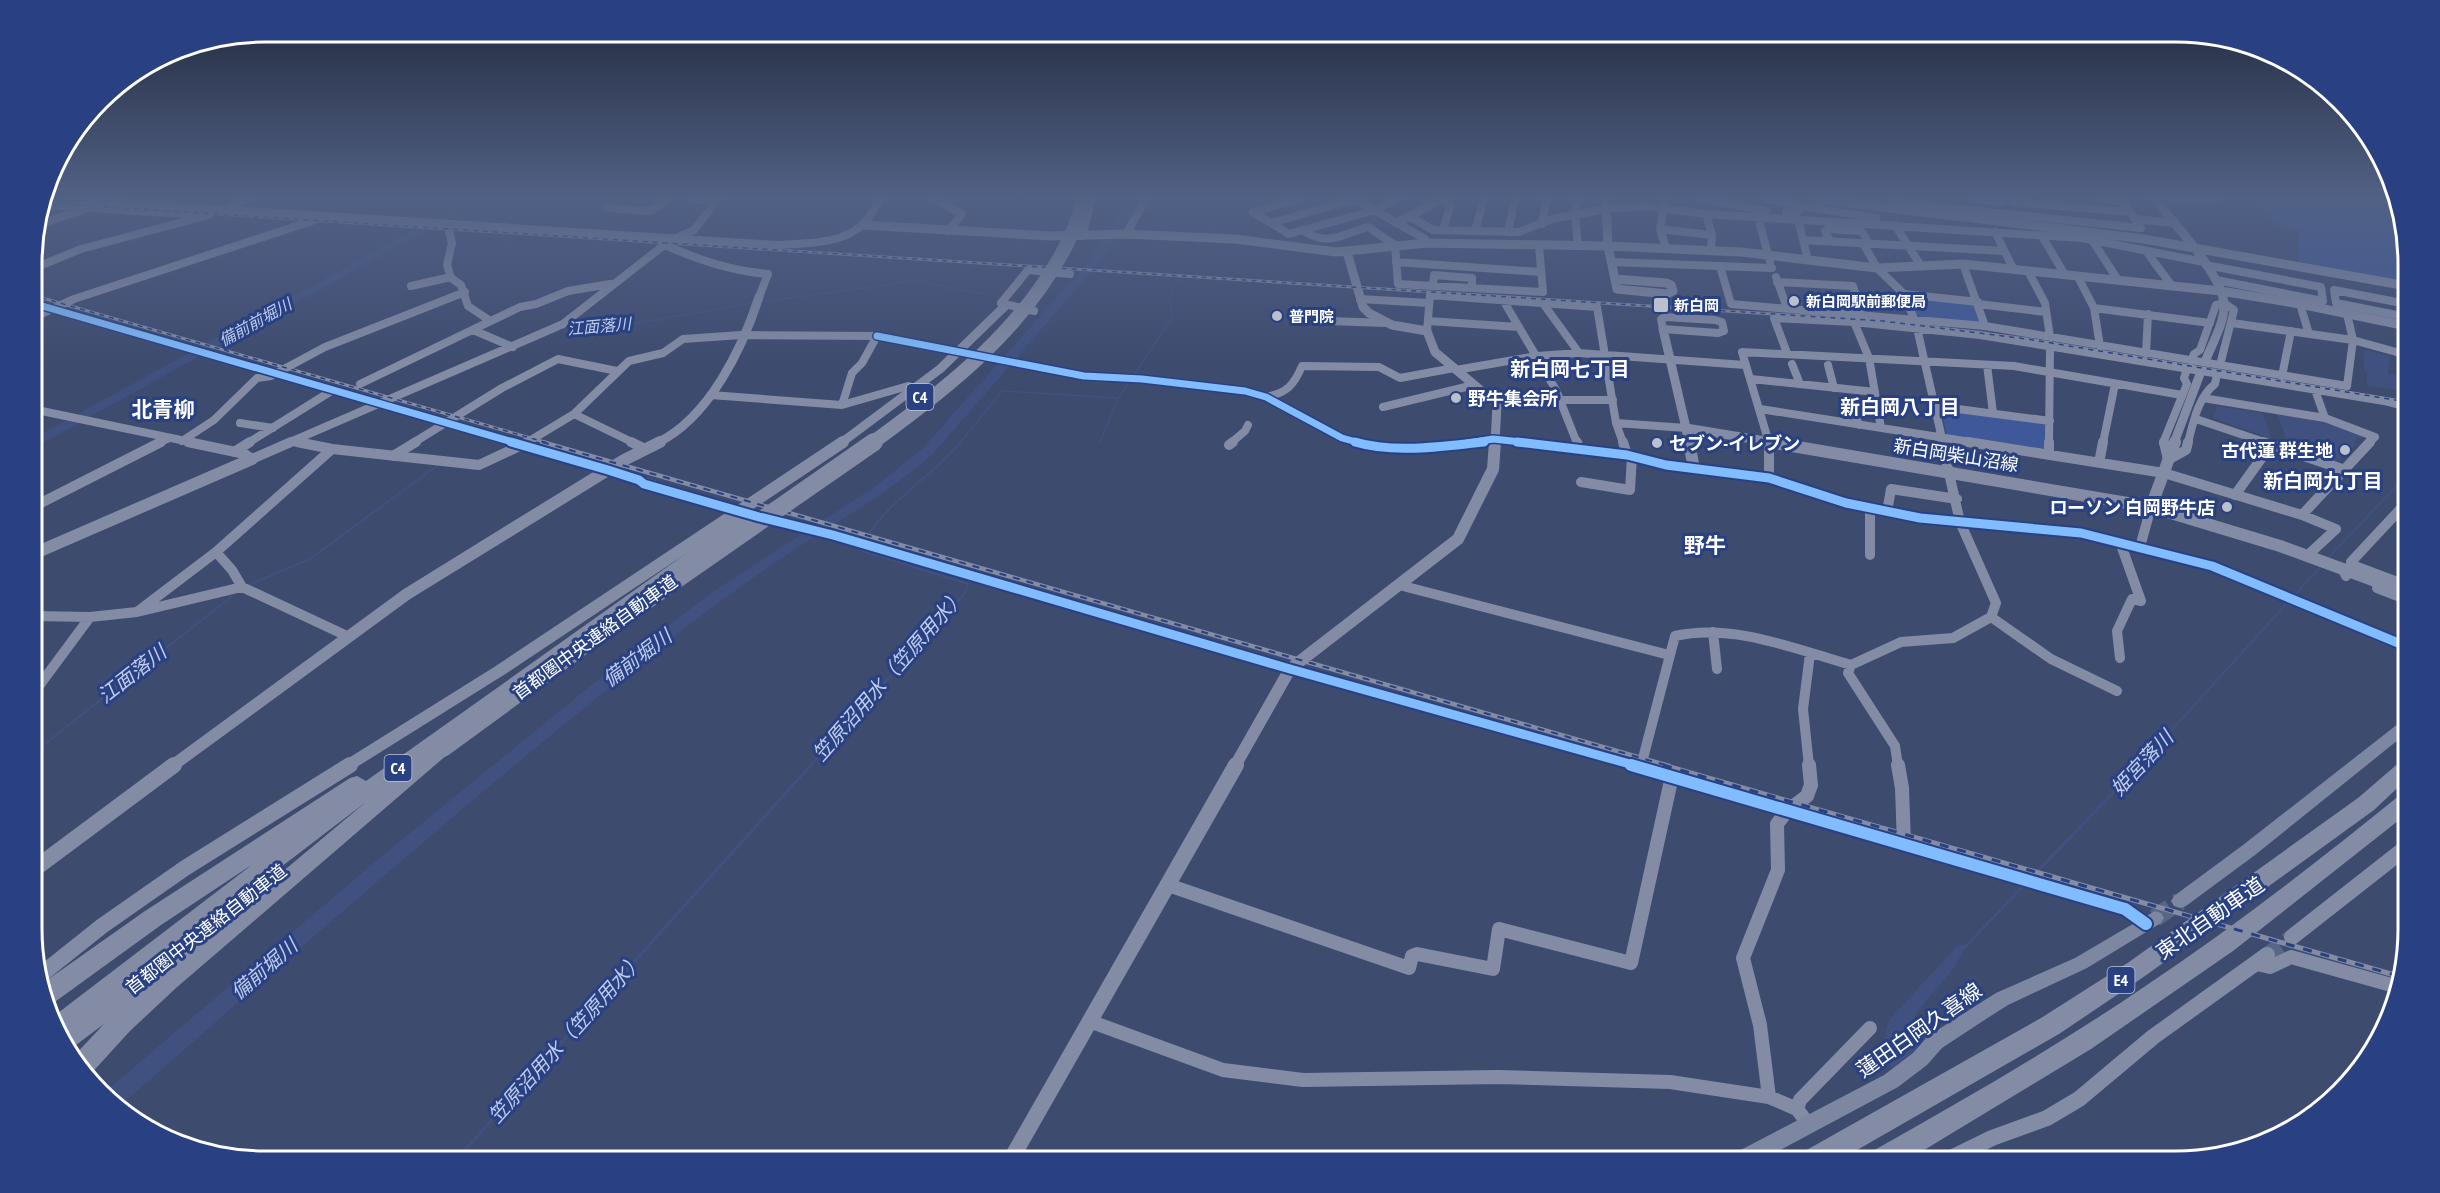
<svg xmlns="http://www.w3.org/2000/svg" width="2440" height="1193" font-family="'PT Sans Narrow','Noto Sans JP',sans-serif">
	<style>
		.green { fill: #3e5899 }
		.water { fill: #405180 }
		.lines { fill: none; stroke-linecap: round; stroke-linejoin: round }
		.stream-far2 { stroke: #405180; stroke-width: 1.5 }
		.stream-far1 { stroke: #405180; stroke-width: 2 }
		.stream { stroke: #405180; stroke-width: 3 }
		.river { fill: #405180; fill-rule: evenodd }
		.tertiary-tunnel { stroke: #5a6685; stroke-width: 16; stroke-dasharray: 16 8; stroke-linecap: butt }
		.secondary-tunnel { stroke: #5a6685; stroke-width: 18; stroke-dasharray: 18 9; stroke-linecap: butt }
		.minor-far2 { stroke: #848ca5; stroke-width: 8 }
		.minor-far1 { stroke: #848ca5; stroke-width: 10 }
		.minor { stroke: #848ca5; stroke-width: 14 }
		.tertiary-far2 { stroke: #848ca5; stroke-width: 9 }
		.tertiary-far1 { stroke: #848ca5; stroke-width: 12 }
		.tertiary { stroke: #848ca5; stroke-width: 16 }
		.secondary { fill: #7e87a1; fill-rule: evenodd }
		.motorway { fill: #838ca4; fill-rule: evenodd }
		.rail-far2-casing { stroke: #838ca4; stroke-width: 3 }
		.rail-far1-casing { stroke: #838ca4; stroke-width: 4.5 }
		.rail-casing { stroke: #838ca4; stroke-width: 5 }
		.rail-far2 { stroke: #294183; stroke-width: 1.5; stroke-dasharray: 5; stroke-linecap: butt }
		.rail-far1 { stroke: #294183; stroke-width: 2; stroke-dasharray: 7; stroke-linecap: butt }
		.rail { stroke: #294183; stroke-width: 3; stroke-dasharray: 9; stroke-linecap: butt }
		.motorway-bridge-far1 { stroke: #838ca4; stroke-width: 14 }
		.motorway-bridge { stroke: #838ca4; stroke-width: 18 }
		.cycleway-far2-casing { stroke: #294183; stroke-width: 10 }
		.cycleway-far1-casing { stroke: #294183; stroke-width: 13 }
		.cycleway-casing { stroke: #294183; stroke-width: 16 }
		.cycleway-far2 { stroke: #80bcff; stroke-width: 7 }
		.cycleway-far1 { stroke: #80bcff; stroke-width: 9 }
		.cycleway { stroke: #80bcff; stroke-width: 12 }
		.poi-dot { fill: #bbc0cd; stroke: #294183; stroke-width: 2 }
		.labels { text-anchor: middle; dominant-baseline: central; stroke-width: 6; stroke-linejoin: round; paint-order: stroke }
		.far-poi-label { font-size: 15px; font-weight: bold; fill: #fff; stroke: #294183; text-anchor: start }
		.far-water-label { font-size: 16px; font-style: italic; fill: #beccee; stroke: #294183 }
		.shield { fill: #294183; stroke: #bfc6da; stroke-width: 1.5 }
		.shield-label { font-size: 16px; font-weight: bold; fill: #fff }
		.poi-label { font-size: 18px; font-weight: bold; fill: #fff; stroke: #294183; text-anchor: start }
		.street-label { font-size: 18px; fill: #fff; stroke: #294183 }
		.neighbourhood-label { font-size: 20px; font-weight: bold; fill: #fff; stroke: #294183 }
		.water-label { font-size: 20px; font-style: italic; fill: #beccee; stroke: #294183 }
		.quarter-label { font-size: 21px; font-weight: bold; fill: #fff; stroke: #294183 }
		.near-street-label { font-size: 21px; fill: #fff; stroke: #294183 }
		.rim { fill: none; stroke: #fff; stroke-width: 3 }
	</style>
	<rect width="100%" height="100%" fill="#3d4b6f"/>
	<path class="green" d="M2252,199H2385L2397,208L2407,234V282L2299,262V230L2278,225Z
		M1908,296L1975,303L1980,323L1916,316Z
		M1941,408L2046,423L2045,452L1947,436Z"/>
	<path class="water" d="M2364,350L2390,356L2388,373L2407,379V391L2367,386V372L2364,370Z
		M2217,406L2262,413L2272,439L2213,418Z
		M2277,413L2325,421L2363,436L2361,439L2358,438L2354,443L2357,444L2336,463L2289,447Z
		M1968,944L1950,973L1916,1013L1911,1029L1917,1049L1892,1068C1882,1052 1883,1035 1890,1019L1957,946Z"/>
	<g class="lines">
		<path class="stream-far2" d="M37,230L97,212
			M1204,235L1212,226L1224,199
			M1008,299L1022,303
			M761,302L914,281L1001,297
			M1034,305L1052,310
			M1134,375L1173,316L1169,297L1201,240
			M450,377L570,325L637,323L753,303
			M960,443L1002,391L1118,398
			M1100,443L1118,398L1131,380"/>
		<path class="stream-far1" d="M1500,458V467
			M1466,535L1498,473
			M865,540C889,499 931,478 961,442
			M2328,558L2407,475
			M249,585L310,559L438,465
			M2294,596L2322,565
			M33,753L232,596
			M810,766L965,593L968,584L860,550L861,548
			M2139,766L2288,602"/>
		<path class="stream" d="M2032,877L2140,765
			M1966,946L2024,885
			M455,1161L811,765"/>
		<path class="river" d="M470,199H483L32,449V439Z
			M1131,199H1141L1097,265L933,454C892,490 845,517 800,546C757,574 716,604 676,635C485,784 304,945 121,1105L105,1092L382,856L594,683L711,593L876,486L923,448L1089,261Z"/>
		<path class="tertiary-tunnel" d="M2267,955L2292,937"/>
		<path class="secondary-tunnel" d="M2155,918L2180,901"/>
		<path class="minor-far2" d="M692,199L716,202
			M934,199L962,214L948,231
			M1299,199L1253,212L1289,234L1375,210L1397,199
			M1355,199L1425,239L1427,243
			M1442,199L1451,203L1443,230
			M1577,199L1575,214L1578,246
			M1665,199L1660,229L1666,248
			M1702,199L1767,211
			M1769,199L1802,206
			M1974,199L2002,202
			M2012,199L2013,202L2130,212
			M2103,199L2122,201
			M2163,199H2216
			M110,202L777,245C805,243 843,245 864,223C871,216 875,207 880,199
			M1893,202L2141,228L2121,199
			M44,205L199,215
			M227,208L246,199
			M608,208L650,211L669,199
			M1786,212H1798L1802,206L1876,218
			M1706,214L1712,235L1711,250
			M1409,216L1433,230L1519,232L1552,219L1605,209L1644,206L1706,214L2082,238L2204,262
			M1758,217L1770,262
			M2135,219L2173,223
			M1798,220L1808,260
			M1271,223L1356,199
			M39,224L83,210
			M1542,224L1546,199
			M1895,225L1921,266
			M1660,229L1712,235
			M1302,230C1328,247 1341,235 1368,227L1395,245L1398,284L1543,292L1539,246
			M449,231L452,243L447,265L451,278L461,285L468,306L489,320
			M1475,231L1484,199
			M1508,232L1515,199
			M1995,232L2014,270
			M1126,234L1146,199
			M1082,236L1092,199
			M2042,236L2065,275
			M1803,240L2004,251
			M2092,240L2118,280
			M1830,241L1825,231L1829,229L1859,231L1863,233L1868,243
			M1863,243L1877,268L1904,294L1914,319
			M665,245C698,260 731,271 768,274L759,297
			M2146,251L2172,286
			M1396,262L1541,272
			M1612,262L1772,268
			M1963,264L1985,326
			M2206,265L2321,287L2323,301L2216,280
			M1720,266L1731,304L1985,326L2347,386L2353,340L2347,314
			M32,269L81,249L209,215
			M2028,271L2045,303L2050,337
			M1776,277L1787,308
			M2078,277L2094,308L2100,346
			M1777,282L1853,286L1862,314
			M411,286L451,277
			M1433,286L1434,275L1472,278V288
			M1904,294L1978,302
			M1360,299L1429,303
			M1503,300L1556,390L1577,443
			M1542,302L1579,353
			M32,303L516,443
			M1978,304L2046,312
			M2300,304L2309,334
			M2407,304L2334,290L2336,303L2407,317
			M2094,308L2210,323
			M1034,311L1001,303L1028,270L1070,274
			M1665,317L1715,320L1722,322L1724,331L1718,333L1663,329L1661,319Z
			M32,318L74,299L321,218
			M1329,321L1386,323
			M1428,321L1519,327
			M1854,322L1869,358L1881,428
			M2232,323L2353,340L2407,355
			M1917,328L1943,443
			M473,330L513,347
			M1427,331L1430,295L1597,307L1616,423L1623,443
			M877,336L1084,376L1142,379L1245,391L1266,397L1342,438L1360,443
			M1787,353L1774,318L1854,322L1980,335L2384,401L2407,407
			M2146,353L2148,314
			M2191,361L2194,354L2200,350L2216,305L2224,303L2234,310L2220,365
			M1792,364L1800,384
			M1828,365L1834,388
			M1987,365L1993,413
			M1456,370L1537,356L1579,353L1745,365
			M2282,376L2291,331
			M1751,379L1875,392
			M360,384L520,307L536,304L568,291L610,284
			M2315,390L2325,418
			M711,395L842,405L908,386L933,393
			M1266,397C1287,393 1294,385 1302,366L1379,367L1400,378L1454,368
			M2203,398L2325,418L2375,437L2369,443
			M1562,400H1613
			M1935,406L2050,421
			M1383,407L1474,385
			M1853,408L1859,425
			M32,409L195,443
			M1760,409L1977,443
			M574,414L634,443
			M2196,419L2267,443
			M240,423L273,428
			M1616,423L1686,428
			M182,441L214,420L257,378L271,376L325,347L465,292
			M292,441L304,443
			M158,443L169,438
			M248,443L333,390
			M288,443L563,324L668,242L694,230L718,199
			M413,443L502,388L558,359L617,371
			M526,443L574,414L629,361L663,353L683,339L741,335L877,336L862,363L852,373L842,405
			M1231,443L1245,431L1248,425
			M1468,443L1493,439L1530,443
			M1769,443L1742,352L2014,366L2182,395
			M2049,443L2050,346
			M2103,443L2115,384
			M2163,443L2187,384L2184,378L2187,369
			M2188,443C2193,423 2198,397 2215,384L2217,374"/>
		<path class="minor-far1" d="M188,442L245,454L252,459L291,442
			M297,442L332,449L479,465L528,442
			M511,442L745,513
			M631,442L645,449
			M1355,442C1395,454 1443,446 1484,442
			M1517,442L1627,455L1666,465L1769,478L1846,503L1920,518L2081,533L2212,566L2408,647
			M1577,442L1579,449
			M1623,442L1627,455
			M1769,442V478
			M1968,442L2164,473L2302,515L2336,529L2308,555
			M2164,442L2168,460L2186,450L2188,442
			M2263,442L2345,470
			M1229,445L1233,442
			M234,452L250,442
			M2049,455V442
			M393,456L416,442
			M2099,463L2103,442
			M1581,482L1630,490L1632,456
			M2235,495L2271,445
			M33,507L161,442
			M1870,508V555
			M1887,512L1891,489L1957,499
			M2302,515L2370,442
			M763,518L833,535L1290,669L1637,766
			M2120,542L2141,601L2132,599L2117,631L2120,658
			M2140,547L2151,507
			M216,552L232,570L242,587L347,636
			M2352,565L2408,586
			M2346,576L2344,572L2352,565L2351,562L2407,502
			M1399,585L1669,655
			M2377,588L2408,600
			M137,612L216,552L332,449
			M33,616L90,617L137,612L242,587
			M1991,617L2051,659L2117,691
			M1713,632L1717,669
			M33,694L90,617
			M1641,766L1675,636C1733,623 1795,649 1851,665
			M1809,766L1803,709L1810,654
			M1898,766L1895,746L1848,673L1851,665L1901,642L1953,638L1991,617L1996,603L1960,522L1942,442"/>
		<path class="minor" d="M1631,765L2125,909L2146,924
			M1898,765L1902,788L1904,844
			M1641,768L1642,765
			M1168,885L1409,968L1412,956L1417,954L1493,969L1499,929L1631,963L1672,776
			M2257,964L2270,967L2291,957L2395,986
			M1089,1021L1223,1070L1303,1080L1498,1077L1670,1082L1769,1097L1797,1109L1809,1125
			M1769,1097L1760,1025L1743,958L1778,870L1777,824L1787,811L1807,796L1811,785L1809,765
			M1797,1109L1800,1100L1870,1028"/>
		<path class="tertiary-far2" d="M75,199L110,202
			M1606,199L1608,246L1617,289L1667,294L1673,291L1671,285L1666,283L1615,279
			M1816,199L2144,239L2407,286
			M2154,199C2173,222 2222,274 2224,304C2225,323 2211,345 2205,362
			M1397,223L1441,199
			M863,225L1051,236L1126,234L1235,239L1336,252L1427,243L1608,246L1741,252L1877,268L1963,264L2221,291L2300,304L2407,326
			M1347,252L1363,307L1369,313L1392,325L1427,331L1435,352L1497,404L1495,443
			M1663,329L1686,428L1777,443
			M1686,428L1689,443
			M657,443C709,418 742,349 759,297
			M841,443L940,369L1006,305
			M2174,443L2200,374"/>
		<path class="tertiary-far1" d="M1689,442L1694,469
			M1768,442L2151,507L2280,546L2408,593
			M2151,507L2175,442
			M33,554L252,459
			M172,766L407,594L624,460L660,442
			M347,766L499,671L843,442
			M1235,766L1290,669L1458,539L1493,469L1495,442"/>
		<path class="tertiary" d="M33,870L174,765
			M2292,937L2408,846
			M38,977L102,926L185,868L350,765
			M1010,1161L1236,765
			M1945,1161L1992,1138L2047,1118L2079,1099L2153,1037L2267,955"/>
		<path class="secondary" d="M2408,719V732L2255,855L2186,906L2180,908L2174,906L2171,901L2174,896L2243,845L2403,720Z
			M2155,911L2161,913L2164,918L2161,923L2087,968L2008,1005L1986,1019L1942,1048L1927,1065L1898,1087L1760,1161H1730L1733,1154L1884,1075L1913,1053L1928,1036L1996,993L2075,958Z"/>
		<path class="motorway" d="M749,512L755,513L757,517L755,521L446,743L451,749L448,754L176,988L130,1031L88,1077L79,1070L72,1058L104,1024L68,1051L50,1019L253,864L161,925L52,1004L46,1006L40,985L145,911L350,778L357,776L366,781L743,513ZM366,802L269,883L264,880Z
			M2408,758V778L2374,810L2145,976L2059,1034L1838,1161H1800L1803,1152L2041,1018L2129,962L2358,798L2401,761Z
			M2408,793V813L2233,951L2091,1049L1906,1161H1868L1871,1152C1963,1100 2054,1048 2141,989C2231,929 2316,863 2400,795Z"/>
		<defs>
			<path id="rail-far2" d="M44,203L1883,321L2027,339L2407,402
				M32,295L548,443"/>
			<path id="rail-far1" d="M542,442L1669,766"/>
			<path id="rail" d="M1663,765L2398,976"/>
		</defs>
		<use href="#rail-far2" class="rail-far2-casing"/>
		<use href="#rail-far1" class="rail-far1-casing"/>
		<use href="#rail" class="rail-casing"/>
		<use href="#rail-far2" class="rail-far2"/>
		<use href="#rail-far1" class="rail-far1"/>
		<use href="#rail" class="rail"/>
		<path class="motorway-bridge-far1" d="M872,443C948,388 1025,328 1068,242C1075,229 1079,213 1084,199"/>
		<path class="motorway-bridge" d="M443,748L618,620L874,442"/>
		<defs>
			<path id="cycleway-far2" d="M32,303L516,443
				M877,336L1084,376L1142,379L1245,391L1266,397L1342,438L1360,443
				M1468,443L1493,439L1530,443"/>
			<path id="cycleway-far1" d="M511,442L608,470L639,480L644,484L759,517L833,535L1290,669L1637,766
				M1355,442C1395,454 1443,446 1484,442
				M1517,442L1627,455L1666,465L1769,478L1846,503L1920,518L2081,533L2212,566L2408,647"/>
			<path id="cycleway" d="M1631,765L2125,909L2146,924"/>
		</defs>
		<use href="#cycleway-far2" class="cycleway-far2-casing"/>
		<use href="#cycleway-far1" class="cycleway-far1-casing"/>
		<use href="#cycleway" class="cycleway-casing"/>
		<use href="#cycleway-far2" class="cycleway-far2"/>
		<use href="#cycleway-far1" class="cycleway-far1"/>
		<use href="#cycleway" class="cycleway"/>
	</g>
	<linearGradient id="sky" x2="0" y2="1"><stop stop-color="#22293d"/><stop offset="0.54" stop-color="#516185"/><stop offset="1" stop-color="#516185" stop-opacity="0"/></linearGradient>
	<rect width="2440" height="366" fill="url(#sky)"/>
	<g class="poi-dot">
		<circle cx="1794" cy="301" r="6"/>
		<rect x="1653" y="297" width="16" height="16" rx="3"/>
		<circle cx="1277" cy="316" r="6"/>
		<circle cx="1456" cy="398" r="6"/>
		<circle cx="1657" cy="443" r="6"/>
		<circle cx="2345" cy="450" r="6"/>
		<circle cx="2227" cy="507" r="6"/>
	</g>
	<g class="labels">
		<g class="far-poi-label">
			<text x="1806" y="301">新白岡駅前郵便局</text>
			<text x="1674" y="305">新白岡</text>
			<text x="1289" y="316">普門院</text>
		</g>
		<g class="far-water-label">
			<text transform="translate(255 322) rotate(-29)">備前前堀川</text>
			<text transform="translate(599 326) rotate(-5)">江面落川</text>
		</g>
		<g class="shield">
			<rect x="906.5" y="384" width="27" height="26" rx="4.5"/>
			<rect x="384.5" y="755" width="27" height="26" rx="4.5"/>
			<rect x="2107.5" y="967" width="27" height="26" rx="4.5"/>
		</g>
		<g class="shield-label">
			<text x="920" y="397">C4</text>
			<text x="398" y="768">C4</text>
			<text x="2121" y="980">E4</text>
		</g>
		<g class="poi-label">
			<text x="1468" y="398">野牛集会所</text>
			<text x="1669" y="443">セブン-イレブン</text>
			<text x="2333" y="450" text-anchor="end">古代蓮 群生地</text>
			<text x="2215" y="507" text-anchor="end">ローソン 白岡野牛店</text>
		</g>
		<g class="street-label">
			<text transform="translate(1956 455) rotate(9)">新白岡柴山沼線</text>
			<text transform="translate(595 637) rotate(-36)">首都圏中央連絡自動車道</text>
			<text transform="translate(206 929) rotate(-38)">首都圏中央連絡自動車道</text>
		</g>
		<g class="neighbourhood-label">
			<text x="1570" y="369">新白岡七丁目</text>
			<text x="1900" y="407">新白岡八丁目</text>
			<text x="2323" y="481">新白岡九丁目</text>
		</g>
		<g class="water-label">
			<text transform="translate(637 658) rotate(-37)">備前堀川</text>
			<text transform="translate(132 674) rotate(-38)">江面落川</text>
			<text transform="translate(889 675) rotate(-49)">笠原沼用水（笠原用水）</text>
			<text transform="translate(2142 763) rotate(-47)">姫宮落川</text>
			<text transform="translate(264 969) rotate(-41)">備前堀川</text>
			<text transform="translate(566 1038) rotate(-48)">笠原沼用水（笠原用水）</text>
		</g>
		<g class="quarter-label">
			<text x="163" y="409">北青柳</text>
			<text x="1705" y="545">野牛</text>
		</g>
		<g class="near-street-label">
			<text transform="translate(2210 918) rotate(-35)">東北自動車道</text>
			<text transform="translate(1919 1030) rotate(-35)">蓮田白岡久喜線</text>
		</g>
	</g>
	<path d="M0 0H2440V1193H0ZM264 42H2176A222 222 0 0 1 2398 264V929A222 222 0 0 1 2176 1151H264A222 222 0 0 1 42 929V264A222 222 0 0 1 264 42Z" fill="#294183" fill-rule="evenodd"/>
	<path class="rim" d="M264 42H2176A222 222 0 0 1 2398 264V929A222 222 0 0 1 2176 1151H264A222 222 0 0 1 42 929V264A222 222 0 0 1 264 42Z"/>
</svg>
